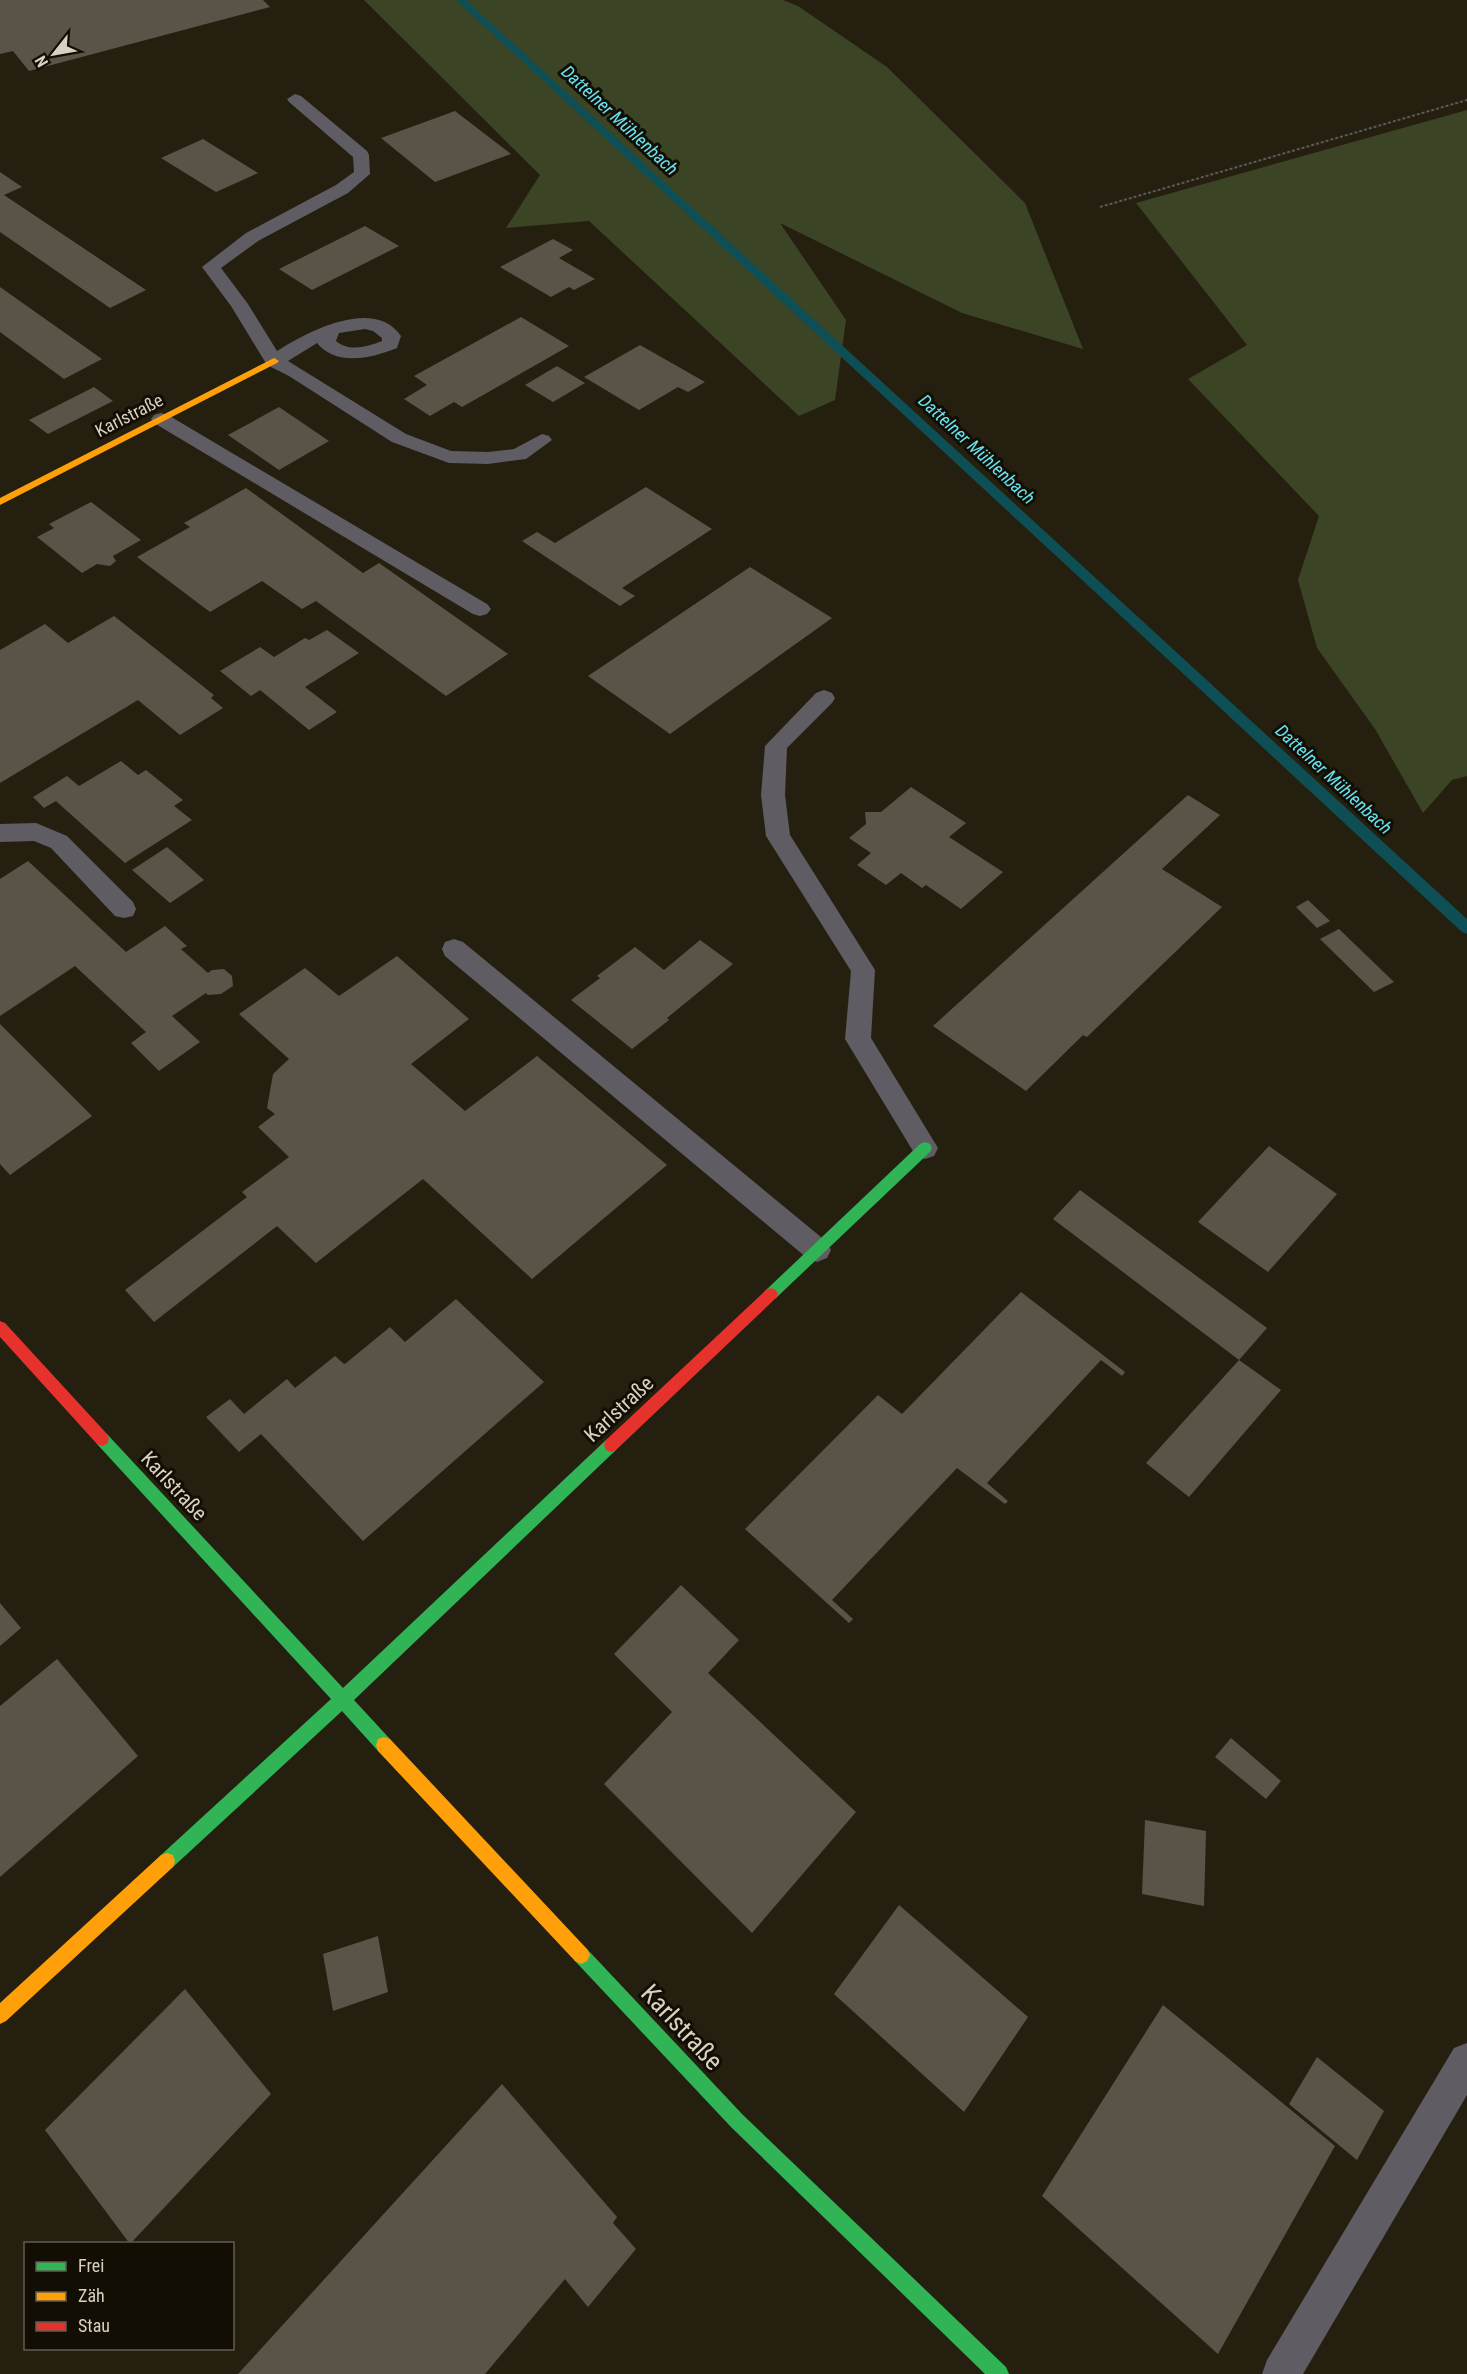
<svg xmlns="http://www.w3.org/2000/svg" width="1467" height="2374" font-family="'Roboto Condensed',sans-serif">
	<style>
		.green { fill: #3c4426 }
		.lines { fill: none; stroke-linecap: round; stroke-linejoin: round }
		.stream { fill: #0d4f55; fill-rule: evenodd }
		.building { fill: #5a5448 }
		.path { stroke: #5c5a59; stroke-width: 2; stroke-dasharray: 3 2; stroke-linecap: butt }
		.lane { fill: #5f5c63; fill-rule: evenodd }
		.fast { fill: #30b455; fill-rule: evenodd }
		.slow { fill: #ff9f0a; fill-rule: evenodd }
		.jam { fill: #e5322d; fill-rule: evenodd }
		.labels { text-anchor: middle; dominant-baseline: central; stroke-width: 6; stroke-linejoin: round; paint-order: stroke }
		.far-water-label { font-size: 18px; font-style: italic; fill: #67e4f4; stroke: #120e04 }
		.far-street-label { font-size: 18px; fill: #d8d1c1; stroke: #120e04 }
		.street-label { font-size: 21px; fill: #d8d1c1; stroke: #120e04 }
		.near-street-label { font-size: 26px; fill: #d8d1c1; stroke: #120e04 }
	</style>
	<rect width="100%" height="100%" fill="#251f10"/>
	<path class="green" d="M364,0H783L798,6L887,67L1025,203L1083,349L962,313L780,223L846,320L835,400L799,416L589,221L506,228L540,175Z
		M1467,110V776L1452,780L1423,813L1375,729L1317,648L1298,580L1319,516L1188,379L1247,345L1136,203Z"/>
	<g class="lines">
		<path class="stream" d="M456,0H466L1467,919V934L1462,932Z"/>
	</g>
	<path class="building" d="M0,0H263L270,7L29,71L13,51L0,54Z
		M455,111L511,154L435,182L381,138Z
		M203,139L258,173L216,192L161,158Z
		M0,172L22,187L4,195L146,290L110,308L0,232Z
		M365,226L399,246L312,290L279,269Z
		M553,239L573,250L559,258L595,279L574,290L569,287L551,297L500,267Z
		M0,287L102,359L64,379L0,332Z
		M521,317L569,346L462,407L454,402L430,416L404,399L427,385L414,376Z
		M640,345L705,382L688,392L678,387L639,410L584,377Z
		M557,366L585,383L553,402L525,385Z
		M94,387L113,401L48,434L29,420Z
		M279,407L329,441L279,470L228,435Z
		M646,487L712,529L622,588L635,596L620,606L522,541L537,532L555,543Z
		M246,488L363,573L379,563L508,654L446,696L316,601L302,609L262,581L210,612L137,557L190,527L184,523Z
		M91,502L141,540L113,556L116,561L110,566L97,564L82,573L37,537L54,528L49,524Z
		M750,567L832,618L670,734L588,676Z
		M114,616L214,695L211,698L223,708L180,735L138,700L0,783V650L45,624L68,643Z
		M327,630L359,653L305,687L337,712L309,730L260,690L251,696L220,671L260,647L274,657L305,638L309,640Z
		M121,761L138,775L146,770L183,800L174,806L192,820L125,863L56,801L44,808L33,797L67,776L79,786Z
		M911,787L966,823L949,837L1003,872L961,909L926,885L922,888L901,873L886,885L857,865L871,853L849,838L866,824L865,812H881Z
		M1188,795L1220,815L1162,869L1222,907L1087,1037L1083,1035L1026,1091L933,1026Z
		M167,847L204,880L170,903L132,870Z
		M28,861L126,952L165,926L187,946L181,949L208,973L212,970L224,969L232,976L233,986L221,994L208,995L206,993L172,1016L200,1042L159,1071L131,1043L146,1032L75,966L0,1016V879Z
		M1308,900L1330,921L1317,928L1296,907Z
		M1339,929L1394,982L1374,992L1320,939Z
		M700,940L733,964L667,1018L669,1020L632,1049L571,1000L600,978L597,976L635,947L664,970Z
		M397,956L469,1019L411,1064L465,1111L537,1056L667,1165L532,1279L423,1179L316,1263L277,1226L154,1322L125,1290L247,1197L242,1192L289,1157L258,1127L275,1114L267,1108L273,1074L289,1059L239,1014L305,968L339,996Z
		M0,1024L92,1116L10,1175L0,1164Z
		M1269,1146L1337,1194L1268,1272L1198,1222Z
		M1080,1190L1267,1328L1239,1360L1053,1219Z
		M1021,1292L1125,1372L1122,1376L1101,1360L987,1483L1008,1501L1005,1504L957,1468L832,1600L853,1619L849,1623L745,1529L878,1395L902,1414Z
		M456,1299L544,1382L363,1541L261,1434L239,1452L206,1417L230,1399L244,1414L287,1379L295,1388L335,1356L344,1364L346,1363L390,1327L405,1342Z
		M1239,1360L1281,1390L1189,1497L1146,1463Z
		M681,1585L739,1640L708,1673L856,1812L752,1933L604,1784L672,1712L614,1654Z
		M0,1603L21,1628L0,1646Z
		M57,1659L138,1756L0,1877V1706Z
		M1231,1738L1281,1781L1266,1799L1215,1757Z
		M1145,1820L1206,1831L1204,1906L1142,1894Z
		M899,1905L1028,2017L964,2112L834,1994Z
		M378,1936L388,1992L333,2011L323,1954Z
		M185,1989L271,2094L130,2244L45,2130Z
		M1163,2005L1335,2146L1218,2354L1042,2196Z
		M1317,2057L1384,2111L1357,2160L1289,2104Z
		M502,2084L617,2217L613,2223L636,2249L588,2307L565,2279L485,2374H238Z"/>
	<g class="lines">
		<path class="path" d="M1100,207L1467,100"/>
		<path class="lane" d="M295,94L301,96L367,151L369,155L370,174L348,193L258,241L221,268L248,304L277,351C307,332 374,296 401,336L397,348C372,358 337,367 317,343L288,361L406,434L451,451L488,452L514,449L542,434L549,436L552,440L526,459L488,464L449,463L392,442L289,376L267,365L231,306L202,267L246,233L336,185L354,172L353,157L289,102L287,99ZM365,329L373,331L382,338V341C367,347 349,352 336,341L339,333Z
			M161,413L168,415L487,604L491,609L487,614L480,616L473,614L154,423L151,419L154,415Z
			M824,690L832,693L835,698L832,703L787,748L785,795L790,835L875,970L871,1038L938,1148L934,1156L925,1159L916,1156L845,1039L851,971L766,836L761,795L765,746L816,693Z
			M36,823L67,836L133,902L136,909L133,916L124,918L115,916L51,848L34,841L0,842V824Z
			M454,939L463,942L827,1242L831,1250L827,1258L817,1262L807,1258L445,956L442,949L445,942Z
			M1467,2043V2095L1303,2374H1262L1267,2360L1454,2048Z"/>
		<path class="fast" d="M925,1142L930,1144L932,1148L930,1152L776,1298L771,1300L766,1298L764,1294L766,1290L920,1144Z
			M102,1432L107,1434L343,1688L606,1440L611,1438L616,1440L618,1445L616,1450L354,1700L390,1739L392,1745L390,1751L384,1753L378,1751L342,1711L173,1867L167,1869L161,1867L159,1861L161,1855L331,1699L97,1444L95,1439L97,1434Z
			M581,1946L587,1949L743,2115L1006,2367L1009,2374H985L731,2127L575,1961L572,1955L575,1949Z"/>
		<path class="slow" d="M274,358L279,361L277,363L0,505V498Z
			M384,1737L390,1739L587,1949L590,1955L587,1961L581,1964L575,1961L378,1751L376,1745L378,1739Z
			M167,1853L173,1855L175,1861L173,1867L6,2021L0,2024V2003L161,1855Z"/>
		<path class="jam" d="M771,1288L776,1290L778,1294L776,1298L616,1450L611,1452L606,1450L604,1445L606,1440L766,1290Z
			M0,1321L5,1323L107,1434L109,1439L107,1444L102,1446L97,1444L0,1337Z"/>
	</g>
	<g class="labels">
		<g class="far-water-label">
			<text transform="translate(620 120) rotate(43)">Dattelner Mühlenbach</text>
			<text transform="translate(977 449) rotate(43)">Dattelner Mühlenbach</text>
			<text transform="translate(1334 779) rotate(43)">Dattelner Mühlenbach</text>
		</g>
		<g class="far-street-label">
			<text transform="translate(129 415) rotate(-27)">Karlstraße</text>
		</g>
		<g class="street-label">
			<text transform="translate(619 1409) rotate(-43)">Karlstraße</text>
			<text transform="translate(174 1486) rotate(47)">Karlstraße</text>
		</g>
		<g class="near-street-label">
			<text transform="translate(682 2027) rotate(47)">Karlstraße</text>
		</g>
	</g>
	<rect x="24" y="2242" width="210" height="108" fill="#120e04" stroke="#615c50" stroke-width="1.5"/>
	<rect x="36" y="2262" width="30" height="9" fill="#30b455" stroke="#615c50" stroke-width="1.5"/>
	<text x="78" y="2272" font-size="18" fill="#d8d1c1">Frei</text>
	<rect x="36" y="2292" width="30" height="9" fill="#ff9f0a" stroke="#615c50" stroke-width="1.5"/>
	<text x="78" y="2302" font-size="18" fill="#d8d1c1">Zäh</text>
	<rect x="36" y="2322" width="30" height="9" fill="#e5322d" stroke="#615c50" stroke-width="1.5"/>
	<text x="78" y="2332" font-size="18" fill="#d8d1c1">Stau</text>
	<g transform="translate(54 54) rotate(239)" stroke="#120e04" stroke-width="4.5" paint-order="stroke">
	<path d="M0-4.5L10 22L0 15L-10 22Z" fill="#d8d1c1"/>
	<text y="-9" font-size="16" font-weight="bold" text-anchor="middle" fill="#d8d1c1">N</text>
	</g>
</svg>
